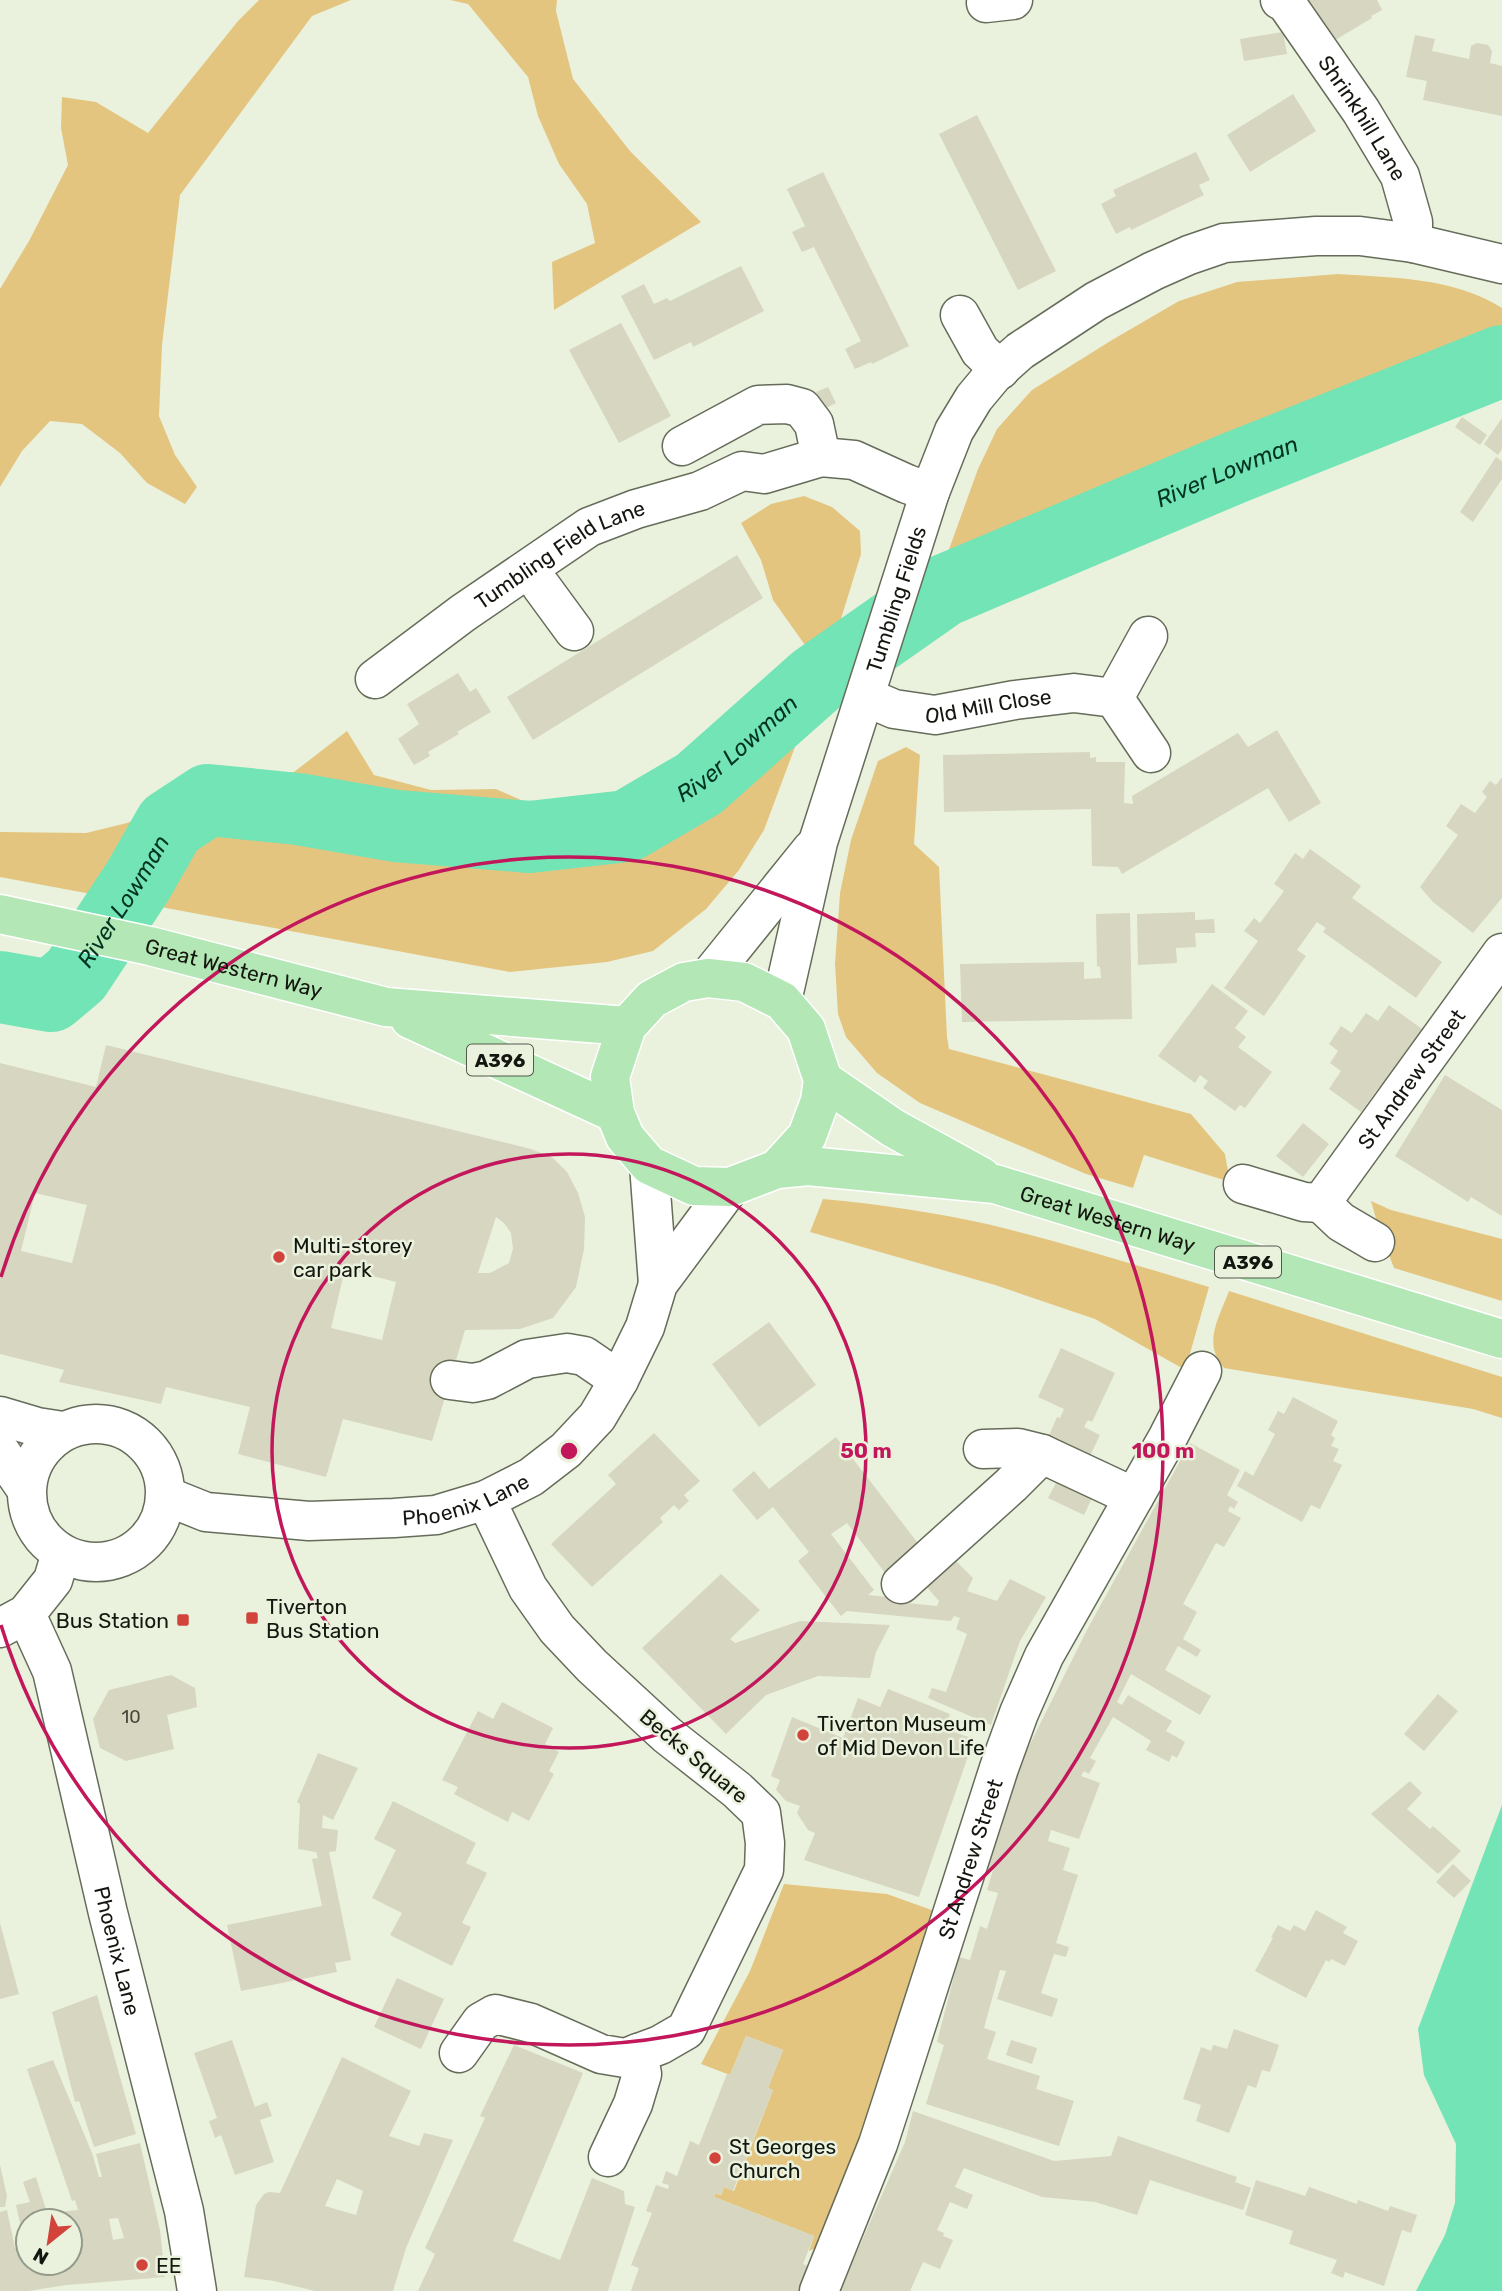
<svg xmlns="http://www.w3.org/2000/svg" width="1502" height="2291" font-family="Rubik,sans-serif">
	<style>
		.green { fill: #e4c580 }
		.water { fill: #72e4b5 }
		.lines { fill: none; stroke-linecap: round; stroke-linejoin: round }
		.river { stroke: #72e4b5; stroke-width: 72 }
		.building { fill: #d7d6c0; fill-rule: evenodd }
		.minor-casing { stroke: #656d5a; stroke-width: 41 }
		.major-casing { stroke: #fff; stroke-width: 41 }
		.minor { stroke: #fff; stroke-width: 38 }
		.major { stroke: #b3e7b5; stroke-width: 38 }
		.ring { fill: none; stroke: #c2185b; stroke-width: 3.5 }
		.poi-dot { fill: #d1433b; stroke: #eaf2dd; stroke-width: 2.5 }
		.labels { text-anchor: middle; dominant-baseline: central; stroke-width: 5; stroke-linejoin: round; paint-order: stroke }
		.number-label { font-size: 18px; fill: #45473b }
		.shield { fill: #eaf2dd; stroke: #54594d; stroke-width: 2 }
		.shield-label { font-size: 19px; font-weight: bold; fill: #14170f }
		.street-label { font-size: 21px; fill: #14170f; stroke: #eaf2dd }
		.poi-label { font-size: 21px; fill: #14170f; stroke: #eaf2dd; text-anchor: start }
		.water-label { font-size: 23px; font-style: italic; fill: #003321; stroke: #eaf2dd }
		.centre { fill: #c2185b; stroke: #eaf2dd; stroke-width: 3.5 }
		.ring-label { font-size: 21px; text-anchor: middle; font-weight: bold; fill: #c2185b; stroke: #eaf2dd; stroke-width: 5; stroke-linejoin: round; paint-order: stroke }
	</style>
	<rect width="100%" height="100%" fill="#eaf2dd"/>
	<path class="green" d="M259,0H351L312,16L180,195L162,345L159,416L175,455L197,487L185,504L147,483L120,453L82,424L50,421L22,451L0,487V289L29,241L68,165L61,128L62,97L96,102L148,133L238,21Z
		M450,0H557L556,11L573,79L630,151L701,222L554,310L552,262L595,243L587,204L559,164L538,116L528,77L468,4Z
		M1338,274C1394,278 1453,277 1502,308V325L1268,416L944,563L978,469L997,429L1032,390L1112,340L1179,301L1237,282Z
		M804,496L832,507L860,531L861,554L833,645L764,830L739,870L706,909L653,951L607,962L510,972L0,877V832L86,833L127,823L224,780L294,772L347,731L374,775L431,790L496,789L530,804L578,818L648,786L681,781L709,764L727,740L759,717L817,662L773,600L761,560L741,523L771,504Z
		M906,747L920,755L914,844L939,867L947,1037L949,1049L1191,1114L1225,1154L1229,1177L1227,1181L1144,1155L1133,1188L1086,1174L920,1103L877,1073L846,1037L838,1014L835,964L840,893L851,840L878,761Z
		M823,1199C878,1204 933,1212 987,1224C1062,1242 1136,1265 1209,1287L1187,1364L1180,1367L1095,1319L995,1285L810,1232Z
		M1371,1201L1391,1210L1502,1239V1301L1394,1268L1378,1226Z
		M1229,1291L1502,1377V1418L1473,1409L1224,1368C1202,1343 1219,1318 1229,1291Z
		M784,1884L887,1894L940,1913L829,2242L809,2251L814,2236L714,2197L715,2193L721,2195L724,2187L734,2191L773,2090L768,2088L783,2050L746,2036L730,2075L701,2064L750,1971Z"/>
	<path class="water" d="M1502,1805V2291H1416L1445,2235L1455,2203L1456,2144L1424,2075L1418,2029Z"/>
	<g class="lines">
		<path class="river" id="s1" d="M0,987L51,996L76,975L138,881L170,825L208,800L298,809L396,826L530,837L627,826L699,784L816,680L943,591L1236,467L1502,361"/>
	</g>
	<path class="building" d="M1308,0H1377L1382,10L1371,16L1372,18L1332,42Z
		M1283,32L1287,54L1244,61L1240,39Z
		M1415,35L1435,39L1432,51L1469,59L1471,46L1477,43L1488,45L1492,51L1490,63L1502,66V116L1423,100L1427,81L1406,77Z
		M1293,94L1316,131L1250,172L1227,135Z
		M977,115L1056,271L1018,290L939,134Z
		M1196,152L1210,180L1199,185L1204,195L1131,230L1130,227L1116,234L1101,204L1116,196L1113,190Z
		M823,172L909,346L872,364L871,362L855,369L845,349L861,341L814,247L802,252L792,232L805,226L787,189Z
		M741,266L764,311L693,347L691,342L654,360L621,296L644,284L654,304L667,298L670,301Z
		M621,323L671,416L619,443L569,350Z
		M828,387L836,403L824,409L816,392Z
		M1462,417L1487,435L1480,445L1455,427Z
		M1502,418V449L1498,455L1484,444Z
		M1496,457L1502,461V479L1473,522L1460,512Z
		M737,555L763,598L533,740L507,697Z
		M458,673L470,692L476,688L491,712L457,732L459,734L428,752L430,756L414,765L398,739L419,724L407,704Z
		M1277,730L1321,803L1289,822L1268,788L1122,874L1118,867L1092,866L1091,809L944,812L943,755L1090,752V758L1096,757V762H1125L1124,803L1133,804L1132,796L1238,733L1248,747Z
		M1502,777V898L1473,933L1433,902L1420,887L1458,835L1446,826L1461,804L1475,813L1487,797L1482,792L1490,781L1496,785Z
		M1310,849L1361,886L1352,898L1442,962L1416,998L1323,932L1326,928L1317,922L1297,950L1306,956L1264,1016L1224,988L1258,941L1244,931L1254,918L1260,923L1284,891L1274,884L1295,853L1303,859Z
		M1195,912V920L1214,919L1215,933H1195L1196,947L1176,948L1177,963L1138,965L1137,914Z
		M1130,913L1132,1019L962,1022L960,964L1084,962V979L1101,978L1100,967L1097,966L1096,914Z
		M1212,984L1248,1011L1235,1028L1246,1037L1238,1047L1272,1072L1245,1108L1240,1105L1235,1111L1203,1088L1208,1081L1200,1075L1195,1083L1158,1056Z
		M1389,1005L1422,1029L1403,1055L1410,1060L1386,1092L1379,1087L1361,1112L1329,1089L1341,1071L1330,1063L1338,1051L1329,1044L1341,1026L1352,1033L1366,1013L1378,1021Z
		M106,1045L531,1149L553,1158L567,1172L578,1193L585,1217L584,1249L576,1287L553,1318L520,1329L465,1330L432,1441L343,1419L326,1477L238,1454L250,1407L166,1387L161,1404L59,1382L64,1370L0,1354V1063L96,1087ZM35,1193L87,1205L72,1263L21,1251ZM496,1217L504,1223L511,1233L513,1249L509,1263L490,1273H478ZM345,1269L396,1282L382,1340L331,1328Z
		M1445,1075L1502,1110V1216L1471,1197L1468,1202L1395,1156Z
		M1303,1123L1329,1144L1303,1177L1276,1156Z
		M769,1322L816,1385L759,1427L712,1364Z
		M1061,1348L1115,1373L1092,1422L1088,1420L1084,1427L1100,1435L1088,1460L1047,1440L1057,1417L1060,1418L1064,1409L1038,1397Z
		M1293,1397L1338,1421L1331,1435L1335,1438L1331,1446L1339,1449L1333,1461L1342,1465L1320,1509L1311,1505L1302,1522L1237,1486L1245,1471L1253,1476L1275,1434L1268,1430L1278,1411L1284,1414Z
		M654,1433L700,1481L684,1495L689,1501L679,1510L674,1505L660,1518L663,1522L592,1587L551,1544L616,1484L608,1475Z
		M836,1437L924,1551L889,1578L847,1523L831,1534L874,1590L868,1595L898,1598L897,1602L937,1606L939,1601L918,1577L952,1557L973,1578L967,1591L997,1601L1010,1579L1046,1597L1020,1641L991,1725L928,1698L932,1688L946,1692L967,1634L956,1629L960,1618L954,1616L951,1621L847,1611L841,1616L798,1561L809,1552L773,1507L757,1520L732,1490L754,1471L769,1489Z
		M1190,1443L1240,1470L1227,1495L1238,1502L1234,1509L1230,1506L1228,1511L1241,1518L1224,1547L1216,1543L1183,1604L1197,1612L1183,1639L1201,1650L1197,1657L1178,1646L1165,1670L1211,1696L1200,1715L1131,1674L1117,1702L1122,1705L1128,1695L1172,1721L1166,1731L1185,1742L1177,1758L1172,1755L1169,1762L1146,1750L1151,1741L1113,1717L1090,1758L1096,1761L1089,1774L1084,1771L1081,1776L1100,1783L1079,1839L1051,1830L1048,1841L1070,1848L1063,1870L1078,1875L1056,1943L1069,1947L1066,1957L1054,1954L1041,1993L1058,1999L1052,2017L997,1999L1006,1971L1000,1970L984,2028L996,2032L987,2059L1040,2076L1036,2089L1074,2101L1059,2146L926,2104L944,2045L937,2042L959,1957L970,1960L980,1926L987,1929L998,1893L987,1890L993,1870L985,1868L1002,1814L1025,1754L1088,1628Z
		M1059,1477L1094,1494L1084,1515L1048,1498Z
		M721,1574L760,1610L730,1639L735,1643L800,1621L890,1625L876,1652L870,1678L818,1676L766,1695L726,1734L642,1648Z
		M171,1675L195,1688L197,1707L167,1715L174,1749L126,1761L100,1748L93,1719L109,1690Z
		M888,1689L950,1714L945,1729L974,1739L919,1897L804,1860L815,1833L808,1830L797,1813L800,1806L786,1801L776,1790L780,1780L771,1776L792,1717L843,1738L858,1698L880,1707Z
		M1438,1694L1458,1711L1424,1751L1404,1734Z
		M502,1702L553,1728L545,1744L559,1752L549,1771L554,1774L529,1821L512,1812L508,1822L454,1794L458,1787L442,1780L478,1711L493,1719Z
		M318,1753L358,1768L333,1820L323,1815L322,1828L338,1830L336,1851L329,1852L351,1960L335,1963L337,1972L241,1991L227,1925L322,1906L312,1859L318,1858L316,1852L298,1849L300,1804L297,1802Z
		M1410,1781L1422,1793L1407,1809L1430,1829L1433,1826L1461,1851L1438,1874L1371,1814Z
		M393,1801L476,1843L466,1863L487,1873L462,1923L471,1927L452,1966L390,1935L402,1913L372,1898L396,1850L374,1839Z
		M1453,1864L1471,1881L1454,1898L1436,1882Z
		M1316,1910L1347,1927L1343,1933L1358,1941L1345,1966L1331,1959L1329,1962L1326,1960L1306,1998L1255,1971L1273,1938L1271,1937L1278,1925L1290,1931L1294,1925L1305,1931Z
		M0,1923L19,1994L0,1999Z
		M397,1978L444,1999L421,2049L374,2027Z
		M97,1995L136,2134L94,2147L79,2101L75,2102L52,2012Z
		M1234,2029L1279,2045L1270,2072L1262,2070L1256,2088L1248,2085L1229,2133L1196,2121L1201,2105L1183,2099L1201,2047L1211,2051L1213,2045L1227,2049Z
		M746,2036L783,2050L768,2088L773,2090L733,2191L724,2187L721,2195L715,2193L714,2197L814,2236L803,2264L812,2268L803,2291H631L639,2268L631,2265L652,2213L646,2211L656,2185L668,2189L669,2185L662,2183L666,2171L677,2176L690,2141L699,2145L727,2074L730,2075Z
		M232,2040L255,2107L267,2102L272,2116L260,2120L274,2162L235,2175L221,2135L215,2138L209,2121L217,2118L194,2053Z
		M1011,2040L1037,2048L1032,2064L1006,2055Z
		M514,2045L583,2073L513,2241L560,2260L592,2178L624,2191L625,2204L635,2207L608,2291H418L435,2254L425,2248L485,2118L480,2116Z
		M342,2057L411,2091L389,2136L419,2146L424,2133L453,2140L406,2248L393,2291H315L274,2281L244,2277L256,2205L264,2194L269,2192L280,2193ZM337,2179L363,2191L356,2215L325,2206Z
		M53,2060L92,2153L99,2177H102L96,2154L140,2143L160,2230L165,2277L67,2285L28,2291H0V2212L7,2210L15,2248L25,2246L16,2205L30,2202L23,2182L36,2177L47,2213L78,2210L75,2200L72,2201L27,2069ZM118,2218L124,2238L113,2240L109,2219ZM28,2221H70V2263H28Z
		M913,2111L1054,2161L1111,2156L1118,2136L1237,2177L1235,2182L1251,2188L1243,2210L1150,2180L1137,2215L1095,2202L1042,2197L964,2168L955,2187L973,2195L967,2209L950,2202L937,2230L944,2233L943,2236L953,2240L940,2269L923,2262L910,2291H840L905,2142Z
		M0,2165L7,2196L5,2207H0Z
		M1256,2180L1305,2196L1309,2187L1357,2204L1358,2200L1388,2211L1390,2206L1417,2215L1411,2233L1402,2230L1384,2286L1345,2272L1343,2278L1331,2273L1337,2260L1289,2244L1293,2231L1245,2215Z"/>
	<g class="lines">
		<defs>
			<g id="minor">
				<path id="s2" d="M1280,0L1286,3L1361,111L1400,176L1413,222V243"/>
				<path d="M986,3L1013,0"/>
				<path d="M960,315L980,351L1000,370"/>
				<path d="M682,446L758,405L787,404L802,408L814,424L821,457"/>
				<path d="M541,586L574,631"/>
				<path id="s3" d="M375,679L463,613L589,527L636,509L700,491L742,471L764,474L821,457L854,460L907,484L930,492"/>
				<path id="s4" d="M866,697L894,709L935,715L1015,700L1074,693L1114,698L1151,753"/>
				<path d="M1114,698L1148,636"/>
				<path d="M708,978L812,849"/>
				<path id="s5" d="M782,1001L818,842L930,492L954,431L974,398L994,374L1020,351L1096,301L1153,271L1189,255L1224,243L1316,236H1360L1413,243L1502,264"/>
				<path d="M649,1165L658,1284"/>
				<path id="s6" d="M1243,1184L1304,1202L1321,1203L1502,953"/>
				<path d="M1321,1203L1341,1222L1375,1242"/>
				<path d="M450,1380L473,1383L487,1380L527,1359L567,1353L584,1356L619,1380"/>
				<path d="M0,1416L37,1427L63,1431"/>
				<circle cx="96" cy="1493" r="69"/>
				<path d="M983,1449L1018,1448L1042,1454L1134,1497"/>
				<path d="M0,1451L26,1489"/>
				<path id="s7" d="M166,1496L206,1512L309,1521L394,1518L436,1515L486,1500L531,1477L566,1450L597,1417L619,1380L645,1327L658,1284L730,1187"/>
				<path d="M901,1584L1011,1485L1042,1454"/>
				<path id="s8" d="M26,1614L52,1671L108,1913L184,2211L197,2291"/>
				<path d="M0,1628L26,1614L53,1580L61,1553"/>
				<path d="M459,2053L481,2022L495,2014L531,2023L601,2054L625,2058L660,2045L686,2030L764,1870L765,1843L761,1813L737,1790L667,1735L592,1666L557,1629L528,1588L486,1500"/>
				<path d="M608,2157L633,2104L642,2074L638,2053"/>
				<path id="s9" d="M819,2291L878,2144L893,2098L999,1768L1019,1713L1044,1656L1168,1437L1202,1371"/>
			</g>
			<g id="major">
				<path id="s10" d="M0,914L150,946L386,1007L627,1026"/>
				<path d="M410,1019L615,1113"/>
				<path d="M823,1080L893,1128L982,1177"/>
				<path id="s11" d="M777,1169L807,1136L820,1101L823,1080L806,1029L782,1001L744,982L708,978L684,982L652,999L627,1026L610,1077L615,1113L625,1137L649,1165L694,1186L730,1187L777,1169L808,1166L995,1184L1502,1339"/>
			</g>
		</defs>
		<use href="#minor" class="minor-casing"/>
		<use href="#major" class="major-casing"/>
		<use href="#minor" class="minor"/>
		<use href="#major" class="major"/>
	</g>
	<g class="ring">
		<circle cx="569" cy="1451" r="297"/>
		<path d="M1 1277A594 594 0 1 1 1 1625"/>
	</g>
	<g class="poi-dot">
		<circle cx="279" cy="1257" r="7"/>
		<rect x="245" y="1611" width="14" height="14" rx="3.5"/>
		<rect x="176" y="1613" width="14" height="14" rx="3.5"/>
		<circle cx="803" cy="1735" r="7"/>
		<circle cx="715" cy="2158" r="7"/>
		<circle cx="142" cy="2265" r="7"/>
	</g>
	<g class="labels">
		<g class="number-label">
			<text x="131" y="1717">10</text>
		</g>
		<g class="shield">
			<rect x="467" y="1044.5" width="66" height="31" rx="5"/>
			<rect x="1215" y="1246.5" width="66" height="31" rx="5"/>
		</g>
		<g class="shield-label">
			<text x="500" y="1060">A396</text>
			<text x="1248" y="1262">A396</text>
		</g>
		<g class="street-label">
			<text stroke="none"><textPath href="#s2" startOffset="145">Shrinkhill Lane</textPath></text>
			<text stroke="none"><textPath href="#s3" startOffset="224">Tumbling Field Lane</textPath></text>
			<text stroke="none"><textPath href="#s5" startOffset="418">Tumbling Fields</textPath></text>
			<text stroke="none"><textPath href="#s4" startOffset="126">Old Mill Close</textPath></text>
			<text stroke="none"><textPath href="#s10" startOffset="240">Great Western Way</textPath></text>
			<text stroke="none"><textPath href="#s6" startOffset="234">St Andrew Street</textPath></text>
			<text stroke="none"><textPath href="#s11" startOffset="996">Great Western Way</textPath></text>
			<text stroke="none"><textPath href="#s7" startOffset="306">Phoenix Lane</textPath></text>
			<text transform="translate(694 1756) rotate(40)">Becks Square</text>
			<text stroke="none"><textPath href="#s9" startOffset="458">St Andrew Street</textPath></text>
			<text stroke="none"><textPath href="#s8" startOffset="350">Phoenix Lane</textPath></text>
		</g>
		<g class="poi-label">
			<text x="293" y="1245">Multi-storey<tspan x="293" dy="24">car park</tspan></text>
			<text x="266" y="1606">Tiverton<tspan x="266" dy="24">Bus Station</tspan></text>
			<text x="169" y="1620" text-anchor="end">Bus Station</text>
			<text x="817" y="1723">Tiverton Museum<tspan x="817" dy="24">of Mid Devon Life</tspan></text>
			<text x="729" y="2146">St Georges<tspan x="729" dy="24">Church</tspan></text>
			<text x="156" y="2265">EE</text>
		</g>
		<g class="water-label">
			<text stroke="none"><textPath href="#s1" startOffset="1432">River Lowman</textPath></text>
			<text stroke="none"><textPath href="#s1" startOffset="864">River Lowman</textPath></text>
			<text stroke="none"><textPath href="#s1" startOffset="172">River Lowman</textPath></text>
		</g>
	</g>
	<circle cx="569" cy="1451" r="10" class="centre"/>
	<g class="ring-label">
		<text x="866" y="1458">50 m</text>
		<text x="1163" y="1458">100 m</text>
	</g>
	<g transform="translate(49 2242) rotate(210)"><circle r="33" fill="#eaf2dd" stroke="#949a8b" stroke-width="2"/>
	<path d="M0-5L12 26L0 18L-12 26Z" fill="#d1433b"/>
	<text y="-10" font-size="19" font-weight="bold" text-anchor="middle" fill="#14170f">N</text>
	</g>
</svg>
